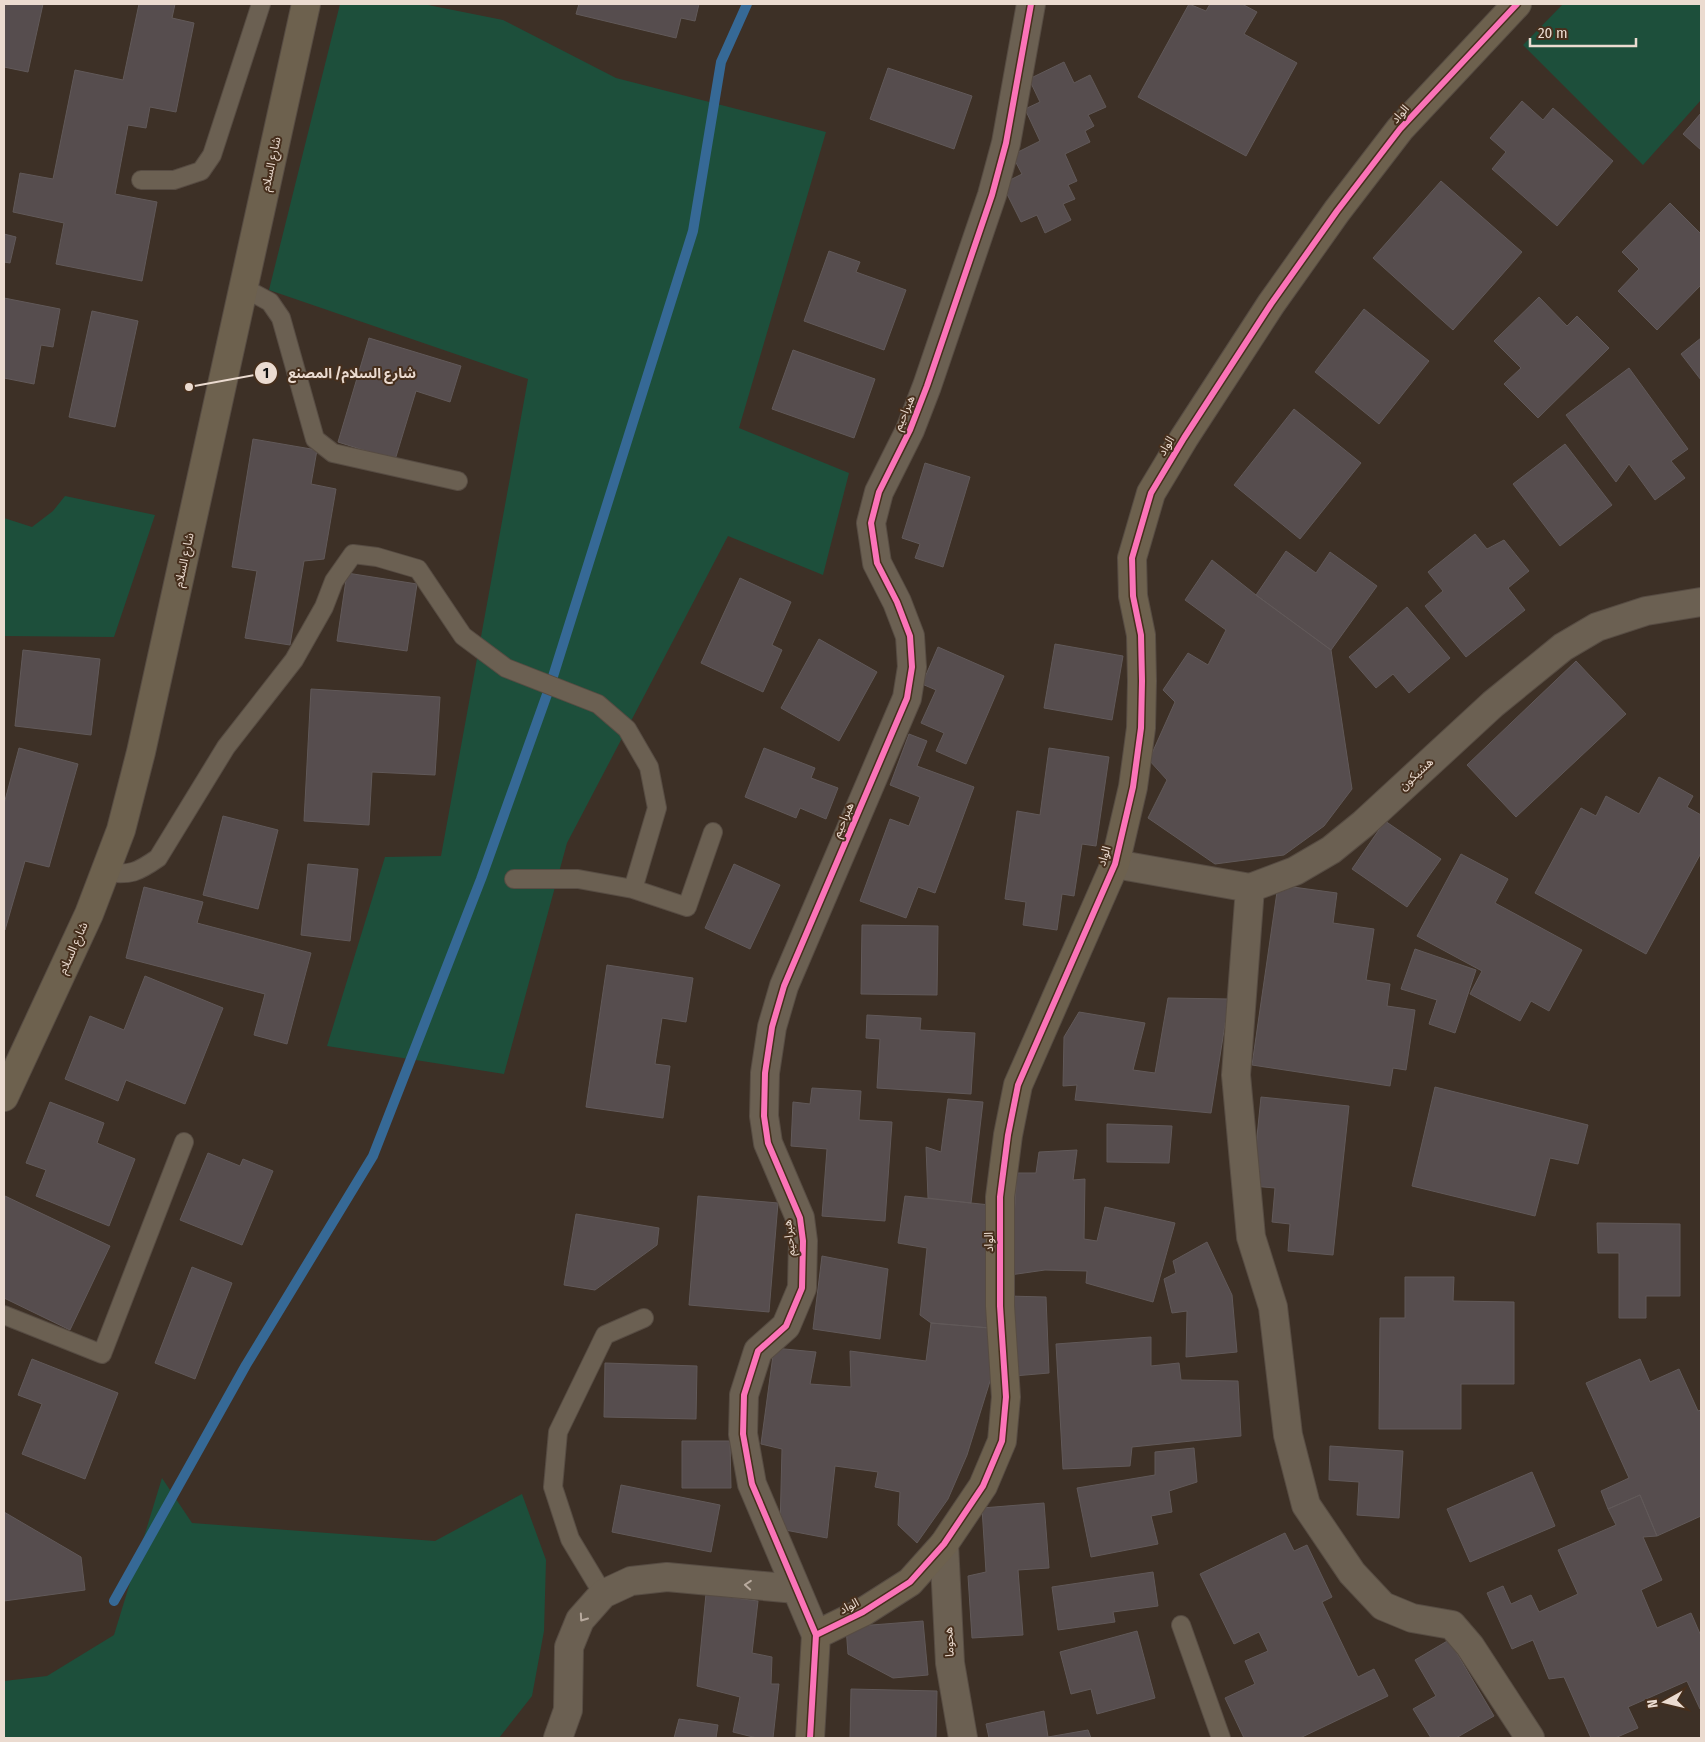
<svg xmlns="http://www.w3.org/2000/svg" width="1705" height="1742" font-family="'Fira Sans Condensed','Noto Sans Arabic',sans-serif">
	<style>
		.green { fill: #1d4f3b }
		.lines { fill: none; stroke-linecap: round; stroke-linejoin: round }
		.stream { stroke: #366996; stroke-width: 10 }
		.building { fill: #564d4e; stroke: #615959 }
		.lane-casing { stroke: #574c43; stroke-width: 20 }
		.street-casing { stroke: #574c43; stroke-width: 30 }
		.secondary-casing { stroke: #574c43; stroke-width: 30 }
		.lane { stroke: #6b6052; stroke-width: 18 }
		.street { stroke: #6b6052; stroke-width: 28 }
		.secondary { stroke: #6d614e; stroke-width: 28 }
		.cycleway-casing { stroke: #462f1d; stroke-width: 9 }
		.cycleway { stroke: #fb73b8; stroke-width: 6 }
		.oneway { stroke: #b8aa9e }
		.labels { text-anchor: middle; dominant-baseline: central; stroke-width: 4; stroke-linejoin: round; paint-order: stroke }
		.street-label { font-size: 12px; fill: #ebdbd0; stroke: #462f1d }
		.leader { fill: none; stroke: #ebdbd0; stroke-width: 2 }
		.callout-dot { fill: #ebdbd0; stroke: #462f1d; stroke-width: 2 }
		.mark-label { font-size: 15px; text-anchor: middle; font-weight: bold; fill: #111 }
		.callout-label { font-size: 14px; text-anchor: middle; font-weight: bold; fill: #ebdbd0; stroke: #462f1d; stroke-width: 4; stroke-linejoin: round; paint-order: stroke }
	</style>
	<rect width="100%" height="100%" fill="#3d3026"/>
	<path class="green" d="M340,4H423L503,20L616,78L826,132L739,428L849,473L823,575L728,536L567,843L504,1074L327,1046L385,857L441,856L528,379L269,290Z
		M1563,4H1701V100L1643,165L1523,45Z
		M65,496L155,515L114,637L4,636V518L32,527L53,511Z
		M162,1478L192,1523L435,1541L522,1494L546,1560L544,1631L532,1696L499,1738H4V1681L47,1676L114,1635Z"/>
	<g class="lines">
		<path class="stream" d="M114,1601L246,1365L373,1156L481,879L550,686L693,231L721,62L747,4"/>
	</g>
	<path class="building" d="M4,4H43L28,72L4,67Z
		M139,4H175L172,18L194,23L176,112L150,107L146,128L128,125L115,194L157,202L142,281L56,264L64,223L13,212L20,173L53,179L75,70L123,80Z
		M579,4H699L695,21L681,18L676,38L576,14Z
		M1189,4L1206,11L1210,4H1242L1257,12L1244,34L1297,63L1246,156L1138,97Z
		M1064,62L1074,83L1090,75L1106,107L1088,115L1094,126L1085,131L1090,142L1065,154L1077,181L1068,185L1075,199L1063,204L1071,220L1045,233L1037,215L1021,222L1002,184L1022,174L1012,155L1040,141L1025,109L1040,102L1029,79Z
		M888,68L972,96L954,149L870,119Z
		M1522,101L1543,120L1553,108L1613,161L1557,226L1492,169L1506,152L1490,138Z
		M1701,113V150L1683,134Z
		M1441,181L1522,252L1453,330L1373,258Z
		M1670,203L1701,234V285L1657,330L1618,291L1639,269L1622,252Z
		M4,234L16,237L10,263L4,262Z
		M829,251L860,262L856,272L906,290L884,350L804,321Z
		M1539,297L1567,326L1577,316L1609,348L1538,418L1504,384L1521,368L1494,341Z
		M4,298L60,309L53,347L41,345L34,384L4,378Z
		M1364,309L1429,361L1379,424L1315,372Z
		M92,311L138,321L115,427L69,417Z
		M369,338L461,366L450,402L416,391L395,460L338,442Z
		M1701,338V380L1681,354Z
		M793,350L875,379L854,438L772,409Z
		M1629,368L1688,449L1671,461L1685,478L1655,500L1629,464L1616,482L1566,415Z
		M1294,409L1361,463L1300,539L1234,485Z
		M253,439L317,450L311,484L336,489L324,559L304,561L290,645L245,638L257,571L232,567Z
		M1565,444L1612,505L1560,546L1513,484Z
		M925,463L970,477L943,567L915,558L920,544L902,538Z
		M1475,534L1487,549L1504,540L1529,571L1508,588L1525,610L1466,657L1425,606L1443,591L1428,572Z
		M1286,551L1316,573L1330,552L1377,586L1331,650L1256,595Z
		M1212,560L1256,595L1331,650L1352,789L1324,826L1284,855L1215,864L1148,818L1167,780L1149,760L1175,702L1163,690L1188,653L1208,665L1226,630L1185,600Z
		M347,573L417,584L407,651L337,641Z
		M740,578L791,602L772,645L782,650L763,692L701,663Z
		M1407,607L1450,658L1409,693L1393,674L1376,688L1349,657Z
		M819,639L877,672L839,741L781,708Z
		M1055,644L1123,656L1112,720L1044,708Z
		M938,647L1004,676L966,764L936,751L944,733L921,723L936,690L922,684Z
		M23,650L100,659L91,735L15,726Z
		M1576,661L1626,714L1516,817L1467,765Z
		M311,689L440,697L435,775L372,772L369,825L304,821Z
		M909,734L927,741L917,766L974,787L935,893L918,887L906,918L860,901L890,819L909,826L920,797L890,785Z
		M19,748L78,764L49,867L25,861L5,930L4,804Z
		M764,748L815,768L811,778L838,788L826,819L800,808L796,818L745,797Z
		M1049,748L1109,757L1096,846L1082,844L1074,896L1062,894L1057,930L1023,925L1026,902L1005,899L1017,811L1040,815Z
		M1659,777L1693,796L1687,807L1701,815V853L1646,954L1535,893L1581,808L1596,816L1606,796L1639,814Z
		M223,816L278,830L258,909L203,895Z
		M1385,821L1441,859L1407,907L1352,869Z
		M1461,854L1508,879L1495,903L1582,950L1549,1011L1531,1001L1520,1021L1470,994L1482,971L1417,936Z
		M308,864L358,869L350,941L301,935Z
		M734,864L780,885L750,949L705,928Z
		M1278,885L1337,893L1333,923L1374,929L1366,980L1390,984L1387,1006L1415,1010L1406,1070L1393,1068L1390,1086L1252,1065Z
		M144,887L203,902L197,923L311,953L287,1044L254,1035L265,994L126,958Z
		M862,925L938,926L937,995L861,994Z
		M1415,949L1476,970L1455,1033L1429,1024L1437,1000L1401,989Z
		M607,965L693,978L686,1022L662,1018L655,1064L670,1066L663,1118L586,1107Z
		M145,976L223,1008L185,1104L126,1080L118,1101L65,1079L90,1016L124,1030Z
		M1168,998L1229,999L1211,1113L1075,1100L1077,1085L1063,1086L1064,1037L1079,1012L1145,1023L1133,1070L1155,1073Z
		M867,1015L921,1018L920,1030L975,1033L971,1094L877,1088L880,1039L866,1038Z
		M1435,1087L1588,1125L1578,1164L1550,1158L1535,1216L1412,1186Z
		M812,1088L861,1091L859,1120L892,1122L885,1221L822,1216L827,1149L791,1146L793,1102L810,1104Z
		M1261,1097L1349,1106L1333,1255L1288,1251L1290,1224L1272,1222L1275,1188L1252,1186Z
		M948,1099L983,1102L971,1203L928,1198L926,1147L941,1152Z
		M50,1102L104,1123L97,1143L135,1159L109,1226L36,1196L46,1170L26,1163Z
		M1107,1124L1172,1126L1169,1163L1107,1162Z
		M1077,1150L1073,1180L1085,1179L1084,1239L1097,1241L1105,1207L1175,1223L1153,1302L1086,1283L1087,1271L1045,1270L1010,1275L1017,1173H1036L1039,1152Z
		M208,1153L240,1166L243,1159L273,1171L242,1245L180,1220Z
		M5,1196L110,1246L70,1330L4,1298Z
		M698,1196L778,1203L769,1312L689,1305Z
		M905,1196L990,1205V1328L931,1323L920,1315L927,1248L898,1243Z
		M576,1214L659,1228L657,1245L595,1290L564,1285Z
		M1597,1223L1680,1224V1296H1646V1318H1619V1253H1598Z
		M1207,1242L1232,1295L1237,1352L1186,1357L1187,1311L1172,1313L1164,1279L1176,1273L1173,1261Z
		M822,1256L888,1269L880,1339L813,1329Z
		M192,1267L232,1283L195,1379L155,1363Z
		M1405,1277H1454L1453,1301L1514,1302V1384H1461V1429H1379L1380,1318H1405Z
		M1007,1296L1046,1297L1049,1373L1014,1376Z
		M931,1323L990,1328L991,1378L967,1455L948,1499L917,1543L898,1525L900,1492L875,1487L878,1472L835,1466L827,1538L780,1529L782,1449L761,1444L774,1348L816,1352L810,1384L851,1387L850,1351L926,1361Z
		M1151,1337V1366L1179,1363L1181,1380L1238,1381L1241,1436L1132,1447L1130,1466L1063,1469L1056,1344Z
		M32,1359L118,1393L85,1479L22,1454L42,1404L18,1395Z
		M1640,1359L1650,1382L1679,1369L1698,1411L1701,1410V1516L1657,1536L1640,1495L1608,1509L1601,1491L1629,1478L1586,1383Z
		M605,1363L697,1366L696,1419L604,1417Z
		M682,1441H730L731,1488H682Z
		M1330,1446L1403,1451L1399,1518L1357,1515L1359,1482L1329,1480Z
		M1194,1448L1197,1482L1169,1491L1172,1512L1151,1516L1158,1544L1091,1557L1077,1488L1155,1475V1452Z
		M1532,1472L1555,1526L1470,1562L1447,1509Z
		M621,1485L720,1505L711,1552L612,1532Z
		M1640,1495L1657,1536L1643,1537L1662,1580L1641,1590L1657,1628L1691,1613L1701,1636V1708L1700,1709L1687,1681L1628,1707L1638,1728L1615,1738H1591L1564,1677L1549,1679L1533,1640L1512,1649L1487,1593L1503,1586L1511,1604L1531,1595L1539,1612L1578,1594L1558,1550L1616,1525L1608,1509Z
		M1044,1503L1049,1568L1018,1570L1023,1635L972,1638L968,1576L986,1572L982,1508Z
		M4,1512L81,1557L85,1590L4,1601Z
		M1285,1533L1294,1551L1307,1545L1332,1597L1322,1602L1358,1677L1374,1669L1388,1696L1300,1738H1244L1225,1698L1255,1684L1245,1661L1268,1651L1259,1632L1234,1644L1200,1574Z
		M1153,1572L1158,1606L1113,1612L1115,1622L1058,1630L1052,1587Z
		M706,1594L758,1601L752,1653L772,1657L771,1684H779L773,1738H757L733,1732L740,1697L697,1686Z
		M923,1621L928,1675L893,1678L848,1654L846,1627Z
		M1137,1631L1155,1698L1097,1714L1091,1689L1071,1694L1060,1652Z
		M1449,1640L1494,1716L1456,1738H1431L1413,1709L1436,1696L1415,1660Z
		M851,1689L937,1691L936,1738H850Z
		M1044,1711L1048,1737L1088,1730L1091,1738H989L986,1724Z
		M679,1719L718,1725L716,1738H674Z"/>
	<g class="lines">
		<defs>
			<path id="lane" d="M141,180H174L201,171L212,155L261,4
				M244,288L270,302L281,318L315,439L333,453L458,481
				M105,872C130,876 138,872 158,858L226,747L294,660L324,607L334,581L353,554L377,557L418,569L463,636L506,668L598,704L627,729L649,767L657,808L633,889
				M514,879H578L633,889L687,907L713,832
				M4,1315L102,1354L184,1142
				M603,1594L570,1539L553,1487L558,1432L605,1335L644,1318
				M1181,1625L1221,1738"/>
			<path id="street" d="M1115,864L1250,888L1295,871L1331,850L1363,824L1493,704L1563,647L1597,627L1646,611L1701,602
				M1250,888L1236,1075L1251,1237L1273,1307L1288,1435L1306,1505L1352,1573L1383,1606L1412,1618L1452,1625L1470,1646L1530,1738
				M944,1544L950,1663L963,1738
				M816,1635L752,1484L743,1434L744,1395L758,1351L786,1326L802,1288L803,1241L800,1218L768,1143L764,1116L765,1073L772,1027L784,986L907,698L912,667L910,636L897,602L877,563L871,523L879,492L910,430L927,386L992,195L1006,143L1031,4
				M558,1738L568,1710L569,1647L580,1620L603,1594L631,1581L667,1577L796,1589"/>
			<path id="secondary" d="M4,1097L89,914L121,830L141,752L306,4
				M810,1738L816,1635L863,1612L910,1582L944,1544L983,1486L1002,1441L1006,1397L1000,1306V1197L1008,1135L1018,1085L1115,864L1133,787L1141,728L1142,681L1141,635L1133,596L1132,558L1151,493L1184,438L1271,304L1337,211L1400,129L1517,4"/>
		</defs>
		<use href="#lane" class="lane-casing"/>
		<use href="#street" class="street-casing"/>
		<use href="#secondary" class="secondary-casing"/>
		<use href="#lane" class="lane"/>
		<use href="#street" class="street"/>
		<use href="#secondary" class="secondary"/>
		<defs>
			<path id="cycleway" d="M816,1635L752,1484L743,1434L744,1395L758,1351L786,1326L802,1288L803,1241L800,1218L768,1143L764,1116L765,1073L772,1027L784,986L907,698L912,667L910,636L897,602L877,563L871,523L879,492L910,430L927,386L992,195L1006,143L1031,4
				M810,1738L816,1635L863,1612L910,1582L944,1544L983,1486L1002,1441L1006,1397L1000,1306V1197L1008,1135L1018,1085L1115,864L1133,787L1141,728L1142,681L1141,635L1133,596L1132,558L1151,493L1184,438L1271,304L1337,211L1400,129L1517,4"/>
		</defs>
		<use href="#cycleway" class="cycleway-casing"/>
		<use href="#cycleway" class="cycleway"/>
	</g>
	<defs><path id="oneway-chevron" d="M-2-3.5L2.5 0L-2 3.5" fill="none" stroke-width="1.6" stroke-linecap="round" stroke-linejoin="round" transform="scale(1.25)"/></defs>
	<g class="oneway">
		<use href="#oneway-chevron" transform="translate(748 1585) rotate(-175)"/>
		<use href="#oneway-chevron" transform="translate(583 1618) rotate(125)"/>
	</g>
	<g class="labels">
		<g class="street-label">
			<text transform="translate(1400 114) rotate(-48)">الواد</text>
			<text transform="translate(271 164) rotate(-78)">شارع السلام</text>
			<text transform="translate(904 413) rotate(-67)">هبراحيم</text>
			<text transform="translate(1166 446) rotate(-59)">الواد</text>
			<text transform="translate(184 560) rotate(-78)">شارع السلام</text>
			<text transform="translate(1416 774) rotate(-43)">هشيكون</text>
			<text transform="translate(843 820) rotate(-67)">هبراحيم</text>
			<text transform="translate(1104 856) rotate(-73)">الواد</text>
			<text transform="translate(73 948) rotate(-66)">شارع السلام</text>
			<text transform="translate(789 1238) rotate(-96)">هبراحيم</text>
			<text transform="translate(989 1242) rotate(-90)">الواد</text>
			<text transform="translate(849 1606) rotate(-27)">الواد</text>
			<text transform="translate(949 1642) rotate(-93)">هحوما</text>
		</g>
	</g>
	<path class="leader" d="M189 387L266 373"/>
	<g class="callout-dot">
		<circle cx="189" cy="387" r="5"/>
		<circle cx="266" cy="373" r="12"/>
	</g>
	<g class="mark-label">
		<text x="266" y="378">1</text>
	</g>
	<g class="callout-label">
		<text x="352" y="378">شارع السلام/ المصنع</text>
	</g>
	<rect width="1705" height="1742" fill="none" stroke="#ebdbd0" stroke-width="10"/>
	<g transform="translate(1665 1702) rotate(262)" stroke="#462f1d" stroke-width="4" paint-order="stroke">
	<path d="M0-4L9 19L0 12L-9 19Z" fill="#ebdbd0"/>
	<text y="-8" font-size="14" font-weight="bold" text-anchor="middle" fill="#ebdbd0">N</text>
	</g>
	<path d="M1530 38v8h106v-8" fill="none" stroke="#ebdbd0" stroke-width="2.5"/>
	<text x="1538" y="38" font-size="15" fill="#ebdbd0" stroke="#462f1d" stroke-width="4" paint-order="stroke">20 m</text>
</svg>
